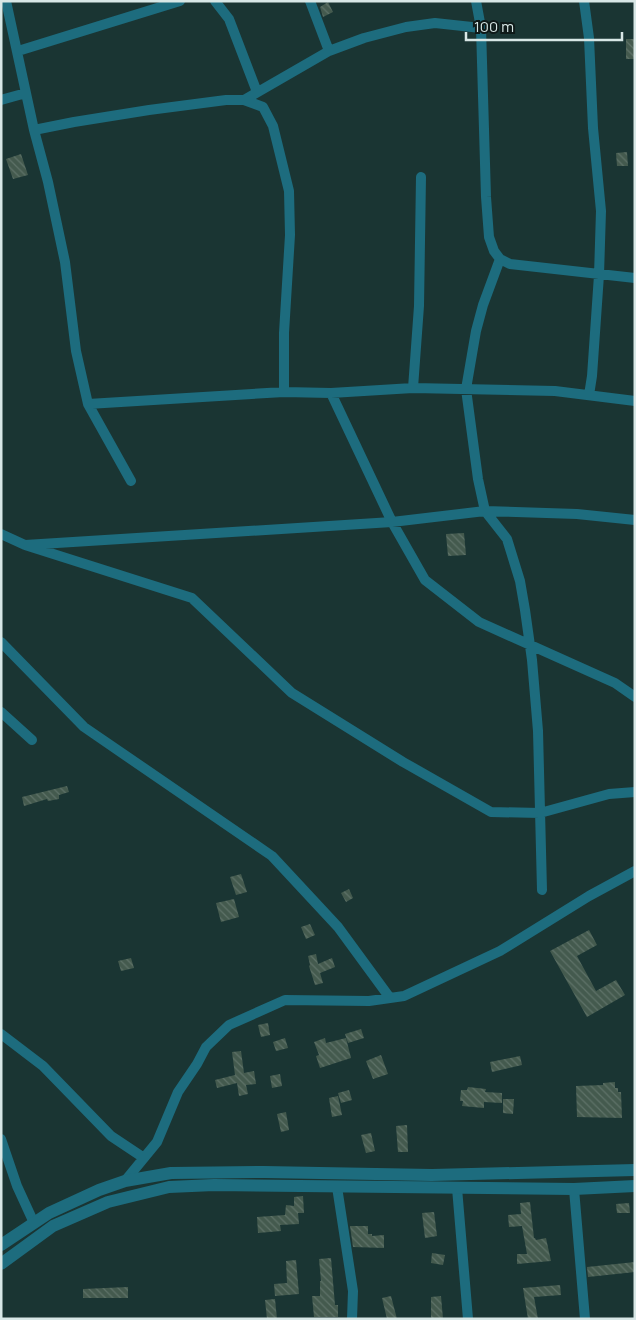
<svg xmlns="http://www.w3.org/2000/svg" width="636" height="1320" font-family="Manrope,sans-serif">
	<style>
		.building { fill: url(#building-back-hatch) }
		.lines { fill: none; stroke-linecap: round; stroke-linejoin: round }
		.minor { stroke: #1d6c7e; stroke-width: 10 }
		.tertiary { stroke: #1d6c7e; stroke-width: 12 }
	</style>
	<defs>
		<pattern id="building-back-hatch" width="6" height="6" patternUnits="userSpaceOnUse" patternTransform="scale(1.25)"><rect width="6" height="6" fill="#445a4e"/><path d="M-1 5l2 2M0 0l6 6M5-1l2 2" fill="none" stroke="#5e7268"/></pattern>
	</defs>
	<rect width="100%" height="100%" fill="#1a3533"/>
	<path class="building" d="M328,2L333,12L323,17L320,7Z
		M626,39H635V59H626Z
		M627,152L628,166H617L616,153Z
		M21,154L28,175L13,179L6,159Z
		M464,533L466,555L448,556L446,534Z
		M67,786L69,792L59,795V799L48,801L47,799L24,806L22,797Z
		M241,874L247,892L236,895L230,877Z
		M349,889L353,898L346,902L341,893Z
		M234,899L239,917L221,922L216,903Z
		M310,924L315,935L306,939L301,927Z
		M589,930L597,945L577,956L596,991L616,980L625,995L587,1017L550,951Z
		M316,954L318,964L332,958L335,967L320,973L323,983L315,985L309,966L310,965L308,956Z
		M131,958L134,968L121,971L118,961Z
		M268,1023L270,1035L261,1037L258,1025Z
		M361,1029L364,1038L348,1043L345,1034Z
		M285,1038L288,1048L276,1051L273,1042Z
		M325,1038L326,1043L346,1038L351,1058L320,1068L316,1056L319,1055L314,1042Z
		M241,1051L244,1073L254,1071L256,1084L246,1085L248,1094L239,1096L237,1083L217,1088L215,1080L235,1075L232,1052Z
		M381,1055L388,1074L373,1079L366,1061Z
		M520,1056L522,1065L492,1072L490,1062Z
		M280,1074L282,1086L272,1088L270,1076Z
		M615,1082V1088H618V1092H621L622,1118L577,1117L576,1086L603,1085V1083Z
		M468,1087L486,1089L485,1092L502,1093V1103L484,1102V1108L462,1106L463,1101H460L461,1090H467Z
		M349,1090L352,1100L341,1103L338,1093Z
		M338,1096L342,1115L332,1117L329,1098Z
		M503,1099H514L513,1114L503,1113Z
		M286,1112L289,1130L281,1132L277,1114Z
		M407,1125L408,1152H398L396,1126Z
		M371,1133L375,1151L366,1153L361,1135Z
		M303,1196L304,1213H298L299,1224L280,1225L281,1231L258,1233L257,1217L285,1215L286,1205L294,1206V1197Z
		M530,1202L534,1238H535L536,1240L546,1238L551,1261L517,1264V1254H527L522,1226L509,1227L508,1215L521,1214L520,1203Z
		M629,1203L630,1213H617L616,1204Z
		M434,1212L437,1236L425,1238L422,1213Z
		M350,1226H368V1234H372V1236L384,1235V1248L353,1247Z
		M432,1253L445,1255L443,1265L431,1263Z
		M331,1258L335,1305H338V1317H314L312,1296H320V1281H321L319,1259Z
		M296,1260L299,1294L275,1296L274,1284L287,1283L286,1261Z
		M635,1262V1272L588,1277L587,1267Z
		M560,1285L561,1295L534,1297L538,1319H528L523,1288Z
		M128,1287V1298H83V1289Z
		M391,1296L397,1319H387L382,1298Z
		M441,1296L443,1319H431V1297Z
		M275,1299L277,1319H267L265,1300Z"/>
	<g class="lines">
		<path class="minor" d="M6,1L34,130L48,182L65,262L76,351L88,404L131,481
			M215,1L229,19L257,92
			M310,1L329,51
			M476,1L481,28L486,197L489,237L494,251L500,259L510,264L635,278
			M584,1L589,38L593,128L601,211L599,275L592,376L589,395
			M18,51L180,1
			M1,100L26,93
			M244,100L329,51L364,38L406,27L435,23L481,28
			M34,130L74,122L149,110L226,100H244L263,107L273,126L289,191L290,235L284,333V392
			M500,259L483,305L476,331L466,389L478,479L485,511L507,539L520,581L525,610L532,660L538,731L542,890
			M413,388L419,306L421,177
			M331,393L392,522L425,580L479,622L615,683L635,697
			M88,404L284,392L331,393L413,388L555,391L635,401
			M1,534L25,545L392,522L485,511L577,514L635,520
			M25,545L192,598L292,693L403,762L491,812L540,813L609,794L635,792
			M1,642L84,727L272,856L338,927L390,998
			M1,712L32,740
			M1,1034L43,1066L111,1136L144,1158
			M1,1139L17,1186L34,1223
			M125,1181L157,1142L178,1092L197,1064L206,1047L229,1025L285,1000L369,1001L404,996L500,951L589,896L635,871
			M337,1187L353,1291L352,1319
			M457,1188L468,1319
			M574,1189L585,1319"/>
		<path class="tertiary" d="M1,1245L49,1213L99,1190L125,1181L171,1173L264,1172L432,1175L635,1170
			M1,1264L53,1226L108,1202L169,1187L214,1185L574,1189L635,1186"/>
	</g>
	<rect width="636" height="1320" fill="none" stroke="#d8e7e6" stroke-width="5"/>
	<path d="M466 32v8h156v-8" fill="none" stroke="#d8e7e6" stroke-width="2.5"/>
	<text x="474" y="32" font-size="15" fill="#d8e7e6" stroke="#0f1a19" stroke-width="4" paint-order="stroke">100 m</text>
</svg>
